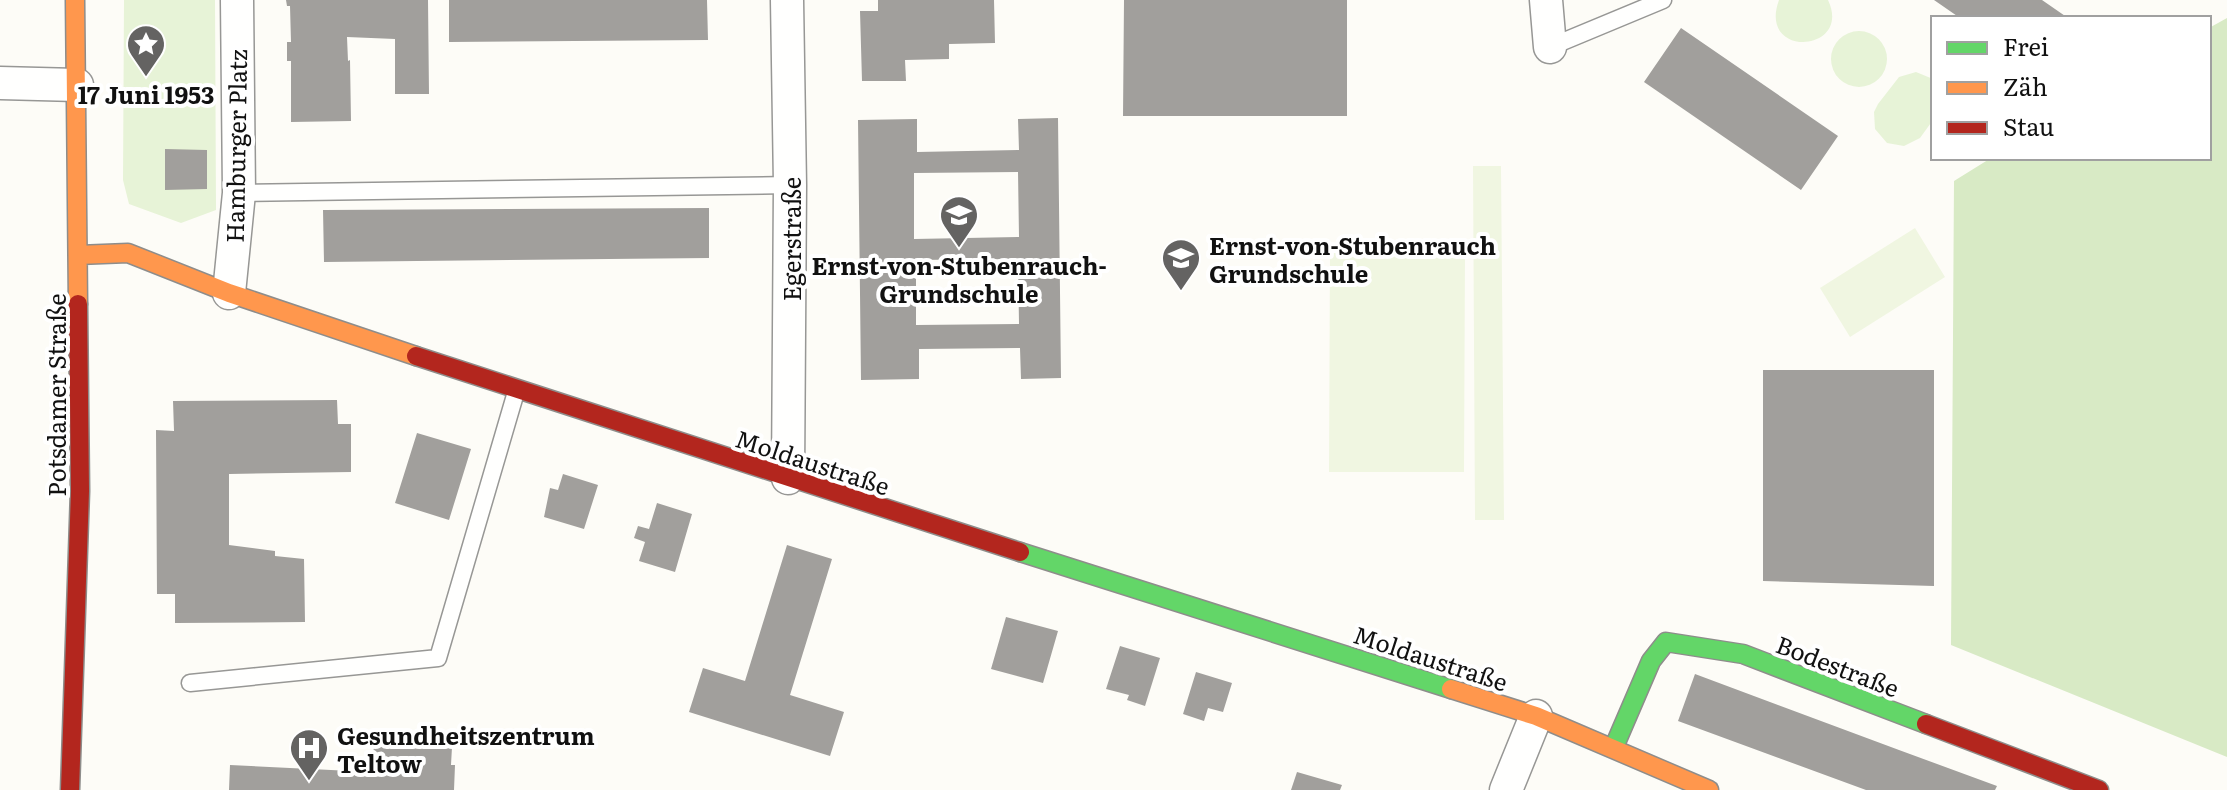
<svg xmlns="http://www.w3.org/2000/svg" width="2227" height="790" font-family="Literata,serif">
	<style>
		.green { fill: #e7f3d7 }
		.forest { fill: #d8eac5 }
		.pitch { fill: #f0f6e1 }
		.building { fill: #a19f9c; fill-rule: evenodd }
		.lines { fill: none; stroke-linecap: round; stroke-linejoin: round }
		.lane-casing { stroke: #979795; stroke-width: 19 }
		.street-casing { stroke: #979795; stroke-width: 35 }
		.fast-casing { stroke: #8e8d8b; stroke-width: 21 }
		.slow-casing { stroke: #8e8d8b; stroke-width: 21 }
		.jam-casing { stroke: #8e8d8b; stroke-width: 21 }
		.lane { stroke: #fffffe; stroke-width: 16 }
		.street { stroke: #fffffe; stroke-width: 32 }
		.fast { stroke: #63d668; stroke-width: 18 }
		.slow { stroke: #ff974d; stroke-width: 18 }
		.jam { stroke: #b3261e; stroke-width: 18 }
		.labels { text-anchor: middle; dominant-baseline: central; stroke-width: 8; stroke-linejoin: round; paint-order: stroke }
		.poi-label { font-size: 24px; font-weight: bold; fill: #111; stroke: #fff }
		.street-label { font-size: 24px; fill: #111; stroke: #fff }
	</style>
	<rect width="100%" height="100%" fill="#fdfcf7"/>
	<path class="green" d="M124,0H215L216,210L181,223L129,204L123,180Z
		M1779,0H1828C1853,53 1757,59 1779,0Z
		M1831 59a28 28 0 1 1 56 0a28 28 0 1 1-56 0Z
		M1916,72L1933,79V120L1920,138L1904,146L1887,143L1875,129L1874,112L1878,104L1899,77Z"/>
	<path class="forest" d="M2227,18V757L1951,645L1954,181L1991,158H2209V28Z"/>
	<path class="pitch" d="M1473,166H1501L1504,520H1475Z
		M1915,228L1945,277L1850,337L1820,288Z
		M1330,253L1465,254L1464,472H1329Z"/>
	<path class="building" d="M286,0H428L429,94H395V39L347,37L348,61L350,60L351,121L291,122V61H287V42H291L290,6H287Z
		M449,0H707L708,40L449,42Z
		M878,0H994L995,43L949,44V59L905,60L906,81H862L860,11H878Z
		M1124,0H1347V116H1123Z
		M1934,0H2042L2068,18H1960Z
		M1681,28L1838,136L1801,190L1644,82Z
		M1058,118L1061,378L1021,379L1020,348L919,349V379L861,380L858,120L917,119V152L1019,150L1018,119ZM1018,172L1019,237L914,239V173ZM1018,259L1019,324L916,325V260Z
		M165,149L207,150V189L165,190Z
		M709,208V258L324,262L323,210Z
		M1763,370H1934V586L1763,581Z
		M337,400L338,424H351V472L229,474V545L275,551V556L304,559L305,622L175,623V594H157L156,430L174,431L173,401Z
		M417,433L471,449L449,520L395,503Z
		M563,474L598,485L584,529L544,517L550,488L558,490Z
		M657,503L692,514L675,572L639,561L645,542L634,538L638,526L649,529Z
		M787,545L832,559L790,695L844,712L830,756L689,712L703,668L745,681Z
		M1006,617L1058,631L1043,683L991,669Z
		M1120,646L1160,658L1145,706L1127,700L1129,695L1106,689Z
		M1196,672L1232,683L1223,712L1208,708L1204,721L1183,714Z
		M1695,674L1899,750L1997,786L1995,790H1866L1678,721Z
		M422,737L452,747L451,765H455L454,790H229L230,765L372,772L374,744H394Z
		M1297,772L1342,785L1340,790H1291Z"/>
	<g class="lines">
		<defs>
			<path id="lane" d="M1550,47L1663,0
				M239,193L790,185
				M190,683L438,658L516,392"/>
			<path id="street" d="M787,0L790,185L788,478
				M1546,0L1550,47
				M0,83L77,85
				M229,293L239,193L237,0
				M1506,790L1536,716"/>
			<path id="fast" d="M1020,552L1451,689
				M1614,747L1651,661L1666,642L1743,654L1926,724"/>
			<path id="slow" d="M75,0L78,304
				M78,255L128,253L229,293L416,356
				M1451,689L1536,716L1709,790"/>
			<path id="jam" d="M416,356L1020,552
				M1926,724L2099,790
				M70,790L80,491L78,304"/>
		</defs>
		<use href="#lane" class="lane-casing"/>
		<use href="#street" class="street-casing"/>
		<use href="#fast" class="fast-casing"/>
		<use href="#slow" class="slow-casing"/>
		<use href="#jam" class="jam-casing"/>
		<use href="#lane" class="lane"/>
		<use href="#street" class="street"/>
		<use href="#fast" class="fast"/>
		<use href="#slow" class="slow"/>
		<use href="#jam" class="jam"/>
	</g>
	<defs>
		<symbol id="sight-pin" viewBox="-11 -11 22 30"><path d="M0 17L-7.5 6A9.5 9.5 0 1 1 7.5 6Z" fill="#646362" stroke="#fff"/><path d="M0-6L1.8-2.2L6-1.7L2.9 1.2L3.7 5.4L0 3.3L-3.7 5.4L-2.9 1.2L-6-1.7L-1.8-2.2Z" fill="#fff"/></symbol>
		<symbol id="school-pin" viewBox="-11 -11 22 30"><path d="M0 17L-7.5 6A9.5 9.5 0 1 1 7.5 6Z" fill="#646362" stroke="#fff"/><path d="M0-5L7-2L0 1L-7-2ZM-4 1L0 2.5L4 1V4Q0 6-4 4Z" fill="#fff"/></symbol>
		<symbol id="hospital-pin" viewBox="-11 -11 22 30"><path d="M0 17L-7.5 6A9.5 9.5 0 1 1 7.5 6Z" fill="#646362" stroke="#fff"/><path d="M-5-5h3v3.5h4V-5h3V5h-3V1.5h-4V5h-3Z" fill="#fff"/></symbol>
	</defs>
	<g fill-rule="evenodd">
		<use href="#sight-pin" x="124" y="22" width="44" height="60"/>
		<use href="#school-pin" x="937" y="193" width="44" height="60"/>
		<use href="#school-pin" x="1159" y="236" width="44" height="60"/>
		<use href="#hospital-pin" x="287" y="726" width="44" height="60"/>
	</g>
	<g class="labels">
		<g class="poi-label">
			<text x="146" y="93">17 Juni 1953</text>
			<text x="1209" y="244" text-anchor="start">Ernst-von-Stubenrauch<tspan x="1209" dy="28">Grundschule</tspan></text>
			<text x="959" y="264">Ernst-von-Stubenrauch-<tspan x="959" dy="28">Grundschule</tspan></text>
			<text x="337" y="734" text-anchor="start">Gesundheitszentrum<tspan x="337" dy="28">Teltow</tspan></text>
		</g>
		<g class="street-label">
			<text transform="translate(235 146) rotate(-89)">Hamburger Platz</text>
			<text transform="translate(790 239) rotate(-90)">Egerstraße</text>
			<text transform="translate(55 395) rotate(-90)">Potsdamer Straße</text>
			<text transform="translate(813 461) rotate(18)">Moldaustraße</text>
			<text transform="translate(1431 657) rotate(18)">Moldaustraße</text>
			<text transform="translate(1838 665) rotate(21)">Bodestraße</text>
		</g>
	</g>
	<rect x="1931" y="16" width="280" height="144" fill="#ffffff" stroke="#a0a0a0" stroke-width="2"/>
	<rect x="1947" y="42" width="40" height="12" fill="#63d668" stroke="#a0a0a0" stroke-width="2"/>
	<text x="2003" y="56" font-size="24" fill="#111111">Frei</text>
	<rect x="1947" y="82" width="40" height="12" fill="#ff974d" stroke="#a0a0a0" stroke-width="2"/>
	<text x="2003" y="96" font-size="24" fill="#111111">Zäh</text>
	<rect x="1947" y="122" width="40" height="12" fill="#b3261e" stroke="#a0a0a0" stroke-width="2"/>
	<text x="2003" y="136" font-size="24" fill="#111111">Stau</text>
</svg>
